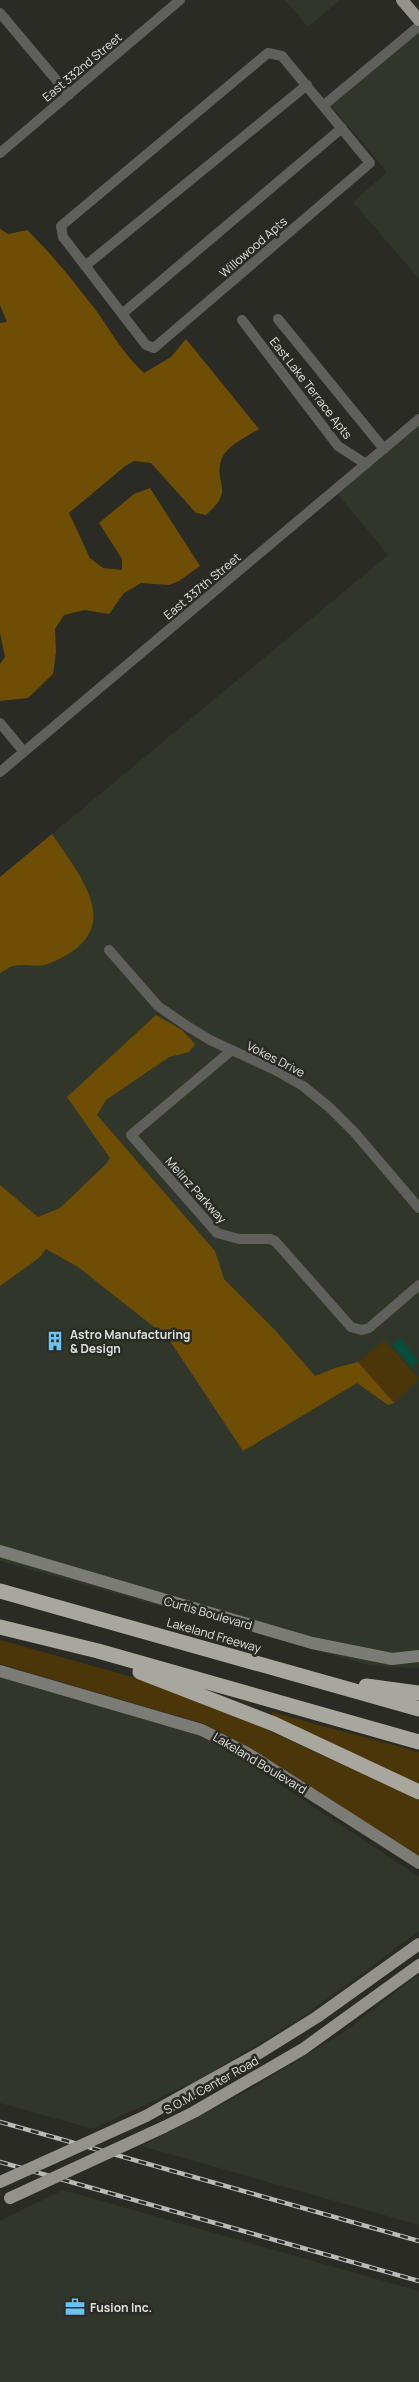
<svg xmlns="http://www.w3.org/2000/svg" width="419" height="2382" font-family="Manrope,sans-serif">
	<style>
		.built { fill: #31362a }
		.green { fill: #4b3609 }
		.forest { fill: #6d4e04 }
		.water { fill: #064d3a }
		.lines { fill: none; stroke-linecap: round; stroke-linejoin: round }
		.street { stroke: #5f5f5b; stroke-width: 10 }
		.secondary { stroke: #7c7c76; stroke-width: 12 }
		.primary { stroke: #93928b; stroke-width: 12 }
		.highway { stroke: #a7a79e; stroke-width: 15 }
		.rail-casing { stroke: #b9bbb6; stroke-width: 4.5 }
		.rail { stroke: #292b24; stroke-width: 2.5; stroke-dasharray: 8; stroke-linecap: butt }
		.primary-bridge { stroke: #93928b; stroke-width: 12 }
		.labels { text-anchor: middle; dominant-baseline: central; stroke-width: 5; stroke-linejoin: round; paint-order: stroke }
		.street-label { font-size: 12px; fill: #dee0db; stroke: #292b24 }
		.poi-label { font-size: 12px; font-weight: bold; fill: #dee0db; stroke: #292b24; text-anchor: start }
	</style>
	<rect width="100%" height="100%" fill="#292b24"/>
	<path class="built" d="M285,0H340L308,27Z
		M419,29V279L353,202L387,172L330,105Z
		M419,422V1668H408L368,1665L0,1561V877L388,555L336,492Z
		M0,1677L198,1734L219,1744L419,1877V1931L300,2019L200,2079L93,2129L0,2103Z
		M419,1974V2225L142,2146L249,2090L344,2032Z
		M63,2190L419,2291V2382H0V2221Z"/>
	<path class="green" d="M384,1340L419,1379L394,1403L358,1362Z
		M0,1640L143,1680L228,1712L419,1800V1856L205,1724L0,1664Z
		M272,1712L419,1752V1784L272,1716Z"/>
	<path class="forest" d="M0,229L8,234L27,230C52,254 74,282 95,309C111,331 123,354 144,373L171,357L186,339L259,429C248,436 228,445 222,458C212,485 237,487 206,515L196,513L151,463L134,461L124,467L69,513L90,558L103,568L122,570V559L99,523L134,494L150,488L200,566L179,581L169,585L141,583L124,593L109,614L84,610L64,615L55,629L56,652L53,674L28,698L0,701V664L5,657L0,633V323L7,322L0,305Z
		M52,834C86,884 127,932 48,964C37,968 24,963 13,966C9,967 4,971 0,973V877Z
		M156,1015L182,1030L195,1044L189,1052L169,1057L106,1100L97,1115L215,1251L224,1279L275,1330L315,1376L335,1368L358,1362L394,1403L388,1405L357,1383L243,1451L168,1338L78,1267L46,1249L39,1258L0,1286V1185L38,1217L60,1208L107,1163L110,1158L67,1097Z"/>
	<path class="water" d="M400,1338L419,1361L412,1368L392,1345Z"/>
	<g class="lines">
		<path class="street" d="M0,13L69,95
			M268,53L282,56L370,163L154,348L146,345L63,237L61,226Z
			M324,105L419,26
			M0,153L180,0
			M85,266L307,85
			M122,314L342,128
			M278,319L384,449
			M242,320L338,446L366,464
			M0,723L24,752
			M0,772L419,419
			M109,950L158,1006L187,1026L210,1040L275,1070L303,1086L329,1107L355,1133L419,1208
			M232,1050L131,1135L217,1233L239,1239H270L275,1241L351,1327L362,1330L369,1328L419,1285"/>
		<path class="secondary" d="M0,1551L312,1643L392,1659L419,1656
			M0,1671L202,1730L247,1753L419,1863"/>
		<path class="primary" d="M402,0L419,20
			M146,2116L261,2052L317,2017L419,1944
			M164,2127L194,2112L303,2049L419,1965"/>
		<path class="highway" d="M0,1591L419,1709
			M0,1627L98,1651L419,1742
			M140,1672L274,1724L419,1792
			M366,1686L419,1693"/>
		<defs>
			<path id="rail" d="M0,2122L419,2241
				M0,2162L419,2281"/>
		</defs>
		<use href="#rail" class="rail-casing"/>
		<use href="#rail" class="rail"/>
		<path class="primary-bridge" d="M0,2182L146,2116
			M10,2198L164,2127"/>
	</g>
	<defs>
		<symbol id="building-bare" viewBox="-9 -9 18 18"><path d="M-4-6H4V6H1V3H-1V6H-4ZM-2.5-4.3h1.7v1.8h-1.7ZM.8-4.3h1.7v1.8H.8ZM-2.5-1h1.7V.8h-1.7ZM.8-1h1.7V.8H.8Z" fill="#6cc3f2" stroke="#292b24" stroke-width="2.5" paint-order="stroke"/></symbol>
		<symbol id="office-bare" viewBox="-9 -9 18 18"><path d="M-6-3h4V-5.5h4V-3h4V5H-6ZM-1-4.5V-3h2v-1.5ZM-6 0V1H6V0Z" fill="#6cc3f2" stroke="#292b24" stroke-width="2.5" paint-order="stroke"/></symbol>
	</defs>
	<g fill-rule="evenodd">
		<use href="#building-bare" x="41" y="1327" width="28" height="28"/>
		<use href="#office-bare" x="61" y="2293" width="28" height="28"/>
	</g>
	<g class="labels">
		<g class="street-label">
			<text transform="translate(82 67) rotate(-40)">East 332nd Street</text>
			<text transform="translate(253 247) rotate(-41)">Willowood Apts</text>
			<text transform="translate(311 388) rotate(52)">East Lake Terrace Apts</text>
			<text transform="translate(202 586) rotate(-40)">East 337th Street</text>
			<text transform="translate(276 1059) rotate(27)">Vokes Drive</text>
			<text transform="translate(196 1190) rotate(48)">Melinz Parkway</text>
			<text transform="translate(208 1613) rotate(16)">Curtis Boulevard</text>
			<text transform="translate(214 1635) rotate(16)">Lakeland Freeway</text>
			<text transform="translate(260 1763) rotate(31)">Lakeland Boulevard</text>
			<text transform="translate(211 2085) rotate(-29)">S.O.M. Center Road</text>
		</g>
		<g class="poi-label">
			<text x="70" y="1334">Astro Manufacturing<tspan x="70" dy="14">&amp; Design</tspan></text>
			<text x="90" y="2307">Fusion Inc.</text>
		</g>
	</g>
</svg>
